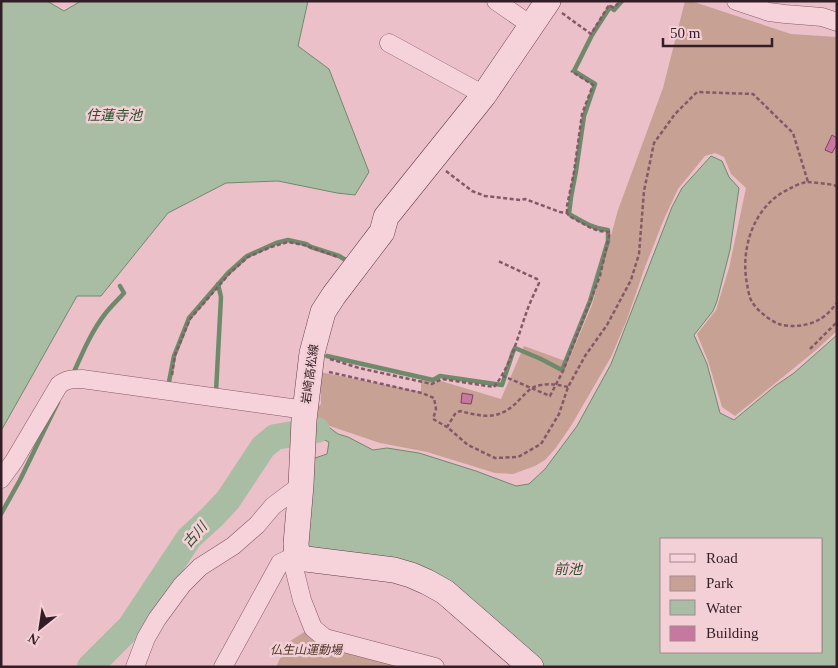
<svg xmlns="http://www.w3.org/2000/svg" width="838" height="668" font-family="'Times New Roman','Noto Sans JP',serif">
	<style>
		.green { fill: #c8a195 }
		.water { fill: #a8bda3; stroke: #6f8a6b; fill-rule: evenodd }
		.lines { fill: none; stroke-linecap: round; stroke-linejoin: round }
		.stream { stroke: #6f8a6b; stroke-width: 4.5 }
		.river { stroke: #a8bda3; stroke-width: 26 }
		.building { fill: #c7789e; stroke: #804160 }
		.minor-casing { stroke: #835968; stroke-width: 19 }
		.secondary-casing { stroke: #643d4c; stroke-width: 26 }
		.path { stroke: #835968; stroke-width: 2.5; stroke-dasharray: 4 2.5; stroke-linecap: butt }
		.minor { stroke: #f6d3da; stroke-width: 18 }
		.secondary { stroke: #f6d3da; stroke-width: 25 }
		.labels { text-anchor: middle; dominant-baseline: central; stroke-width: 5; stroke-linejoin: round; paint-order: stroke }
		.street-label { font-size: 12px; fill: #331d26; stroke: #f3cfd6 }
		.park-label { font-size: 12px; font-style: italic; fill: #4e3425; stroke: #f3cfd6 }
		.water-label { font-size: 14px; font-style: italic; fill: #2d522f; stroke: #f3cfd6 }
	</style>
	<rect width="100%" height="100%" fill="#ebc0c9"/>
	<path class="green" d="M685,1H691L791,34L837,37V331L815,351L735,416L722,407L708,361L697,334L716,310L729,268L746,188L731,174L724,157L715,153L705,156L678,189L664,219L645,267L626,322L611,357L571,426L555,449L545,460L535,466L513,474L495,473L427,452L380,443L318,422L317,408L321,404L320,372L421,392V375L501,399L524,346L568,362L592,305L618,210L663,88Z
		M309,629L417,667H276L287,643Z"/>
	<path class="water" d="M1,1H47L64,11L81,1H308L298,46L329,69L369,172L355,195L337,193L278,181L226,183L168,213L101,296H77L1,431Z
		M711,156L722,161L729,177L739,188L730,250L717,301L713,311L694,335L707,364L720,413L734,420L775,386L794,373L837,335V667H537L445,586L315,555L306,546L309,460L327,454L329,442L316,436L317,423L330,428L338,434L348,437L373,450L387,448L419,453L476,471L516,486L529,484L545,469L577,426L611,364L672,207L682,188ZM662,539H822V652H662Z"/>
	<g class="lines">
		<path class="stream" d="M327,356L433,380L440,376L502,385L513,352L515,348L541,359L562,370L590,301L608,241V230C593,229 582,221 569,214L571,197L576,171L584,116L595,84L574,71L592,35L610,7L614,10L622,1
			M73,374C82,354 91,332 105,314C111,306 118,300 124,293L120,286
			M168,387L174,356L189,318L228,273L247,256L276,243L288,240L306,244L311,247L339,256L349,262
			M216,392L221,297L218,284
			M1,514L20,480L58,402"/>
		<path class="river" d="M90,667L130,627L189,538L212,517L228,500L263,447L275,437L317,430"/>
	</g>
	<path class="building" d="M832,135L837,138V144L832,153L825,150Z
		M462,393L473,395L471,404L461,403Z"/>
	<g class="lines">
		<defs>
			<path id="minor" d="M496,1L532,26
				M736,1L769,12L785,14L822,17L837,22
				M389,43L484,95
				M1,479L14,461L59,385C66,379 73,379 82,379L306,410
				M135,667L146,638L157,619L182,585L200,567L233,546L257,525L273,506L301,485
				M223,667L280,563L297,555L294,568L302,600L313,628L325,638L435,667"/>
			<path id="secondary" d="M531,667L445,592L427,582L411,575L394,570L306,559L297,555L296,544L301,485L304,420L312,353L323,312L334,295L382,232L386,217L484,95L548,1"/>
		</defs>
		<use href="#minor" class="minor-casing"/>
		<use href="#secondary" class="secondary-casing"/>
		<path class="path" d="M562,13L591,34L609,5L614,8L620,1
			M446,171L472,191L485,196L521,200L525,199L560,212L567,213L571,217L589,227L599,231L610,232L600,276L563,371L550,396L503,376
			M837,187L834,185C827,184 813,182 807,182C801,183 794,186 789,189C754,205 740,248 747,284C748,289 749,297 752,302C758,311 769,320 779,324C790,328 809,326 820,319C826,316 832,309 837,303
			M567,213V206L574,172L582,114L593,85L571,71
			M810,349L837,322
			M330,359L359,368L432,384L442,379L494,387C512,364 518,335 528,308C531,300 535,292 539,283L537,279L498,261
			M329,372L422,393L434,398L436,409L433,419L447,427
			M172,375L175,355L190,319L230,273L248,257L271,247L288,242L304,245L338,257
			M568,387C559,385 550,383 541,385C532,386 527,392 521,398C501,420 487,418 460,411L455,414L447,427L468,445L495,458L518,457L541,444L559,414L568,387L585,356L607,325L631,280L639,254L644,191L654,143L675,114L697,92L753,94L793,133L808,182"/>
		<use href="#minor" class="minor"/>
		<use href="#secondary" class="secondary"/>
	</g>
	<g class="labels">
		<g class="street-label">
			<text transform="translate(310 374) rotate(-82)">岩崎高松線</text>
		</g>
		<g class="park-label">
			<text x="306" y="650">仏生山運動場</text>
		</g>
		<g class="water-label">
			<text x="114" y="115">住蓮寺池</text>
			<text transform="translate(195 535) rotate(-49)">古川</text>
			<text x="568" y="569">前池</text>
		</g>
	</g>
	<rect width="838" height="668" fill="none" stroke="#331d26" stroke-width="5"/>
	<rect x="660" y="538" width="162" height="115" fill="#f3cfd6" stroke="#a68890"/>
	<rect x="670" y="554" width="25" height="8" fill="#f6d3da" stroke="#a68890"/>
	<text x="706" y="563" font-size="15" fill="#331d26">Road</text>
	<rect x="670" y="576" width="25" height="15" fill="#c8a195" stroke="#a68890"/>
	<text x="706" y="588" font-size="15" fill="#331d26">Park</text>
	<rect x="670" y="600" width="25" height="15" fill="#a8bda3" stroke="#a68890"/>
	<text x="706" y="613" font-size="15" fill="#331d26">Water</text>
	<rect x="670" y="626" width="25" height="15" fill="#c7789e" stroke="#a68890"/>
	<text x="706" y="638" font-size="15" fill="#331d26">Building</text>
	<g transform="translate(40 628) rotate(210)" stroke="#f3cfd6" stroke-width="4" paint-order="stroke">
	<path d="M0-4L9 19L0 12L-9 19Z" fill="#331d26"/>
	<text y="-8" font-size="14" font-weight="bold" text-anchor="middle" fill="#331d26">N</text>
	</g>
	<path d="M663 38v8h109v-8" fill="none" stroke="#331d26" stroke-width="2.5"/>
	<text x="670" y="38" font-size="15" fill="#331d26" stroke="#f3cfd6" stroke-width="4" paint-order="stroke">50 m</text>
</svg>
